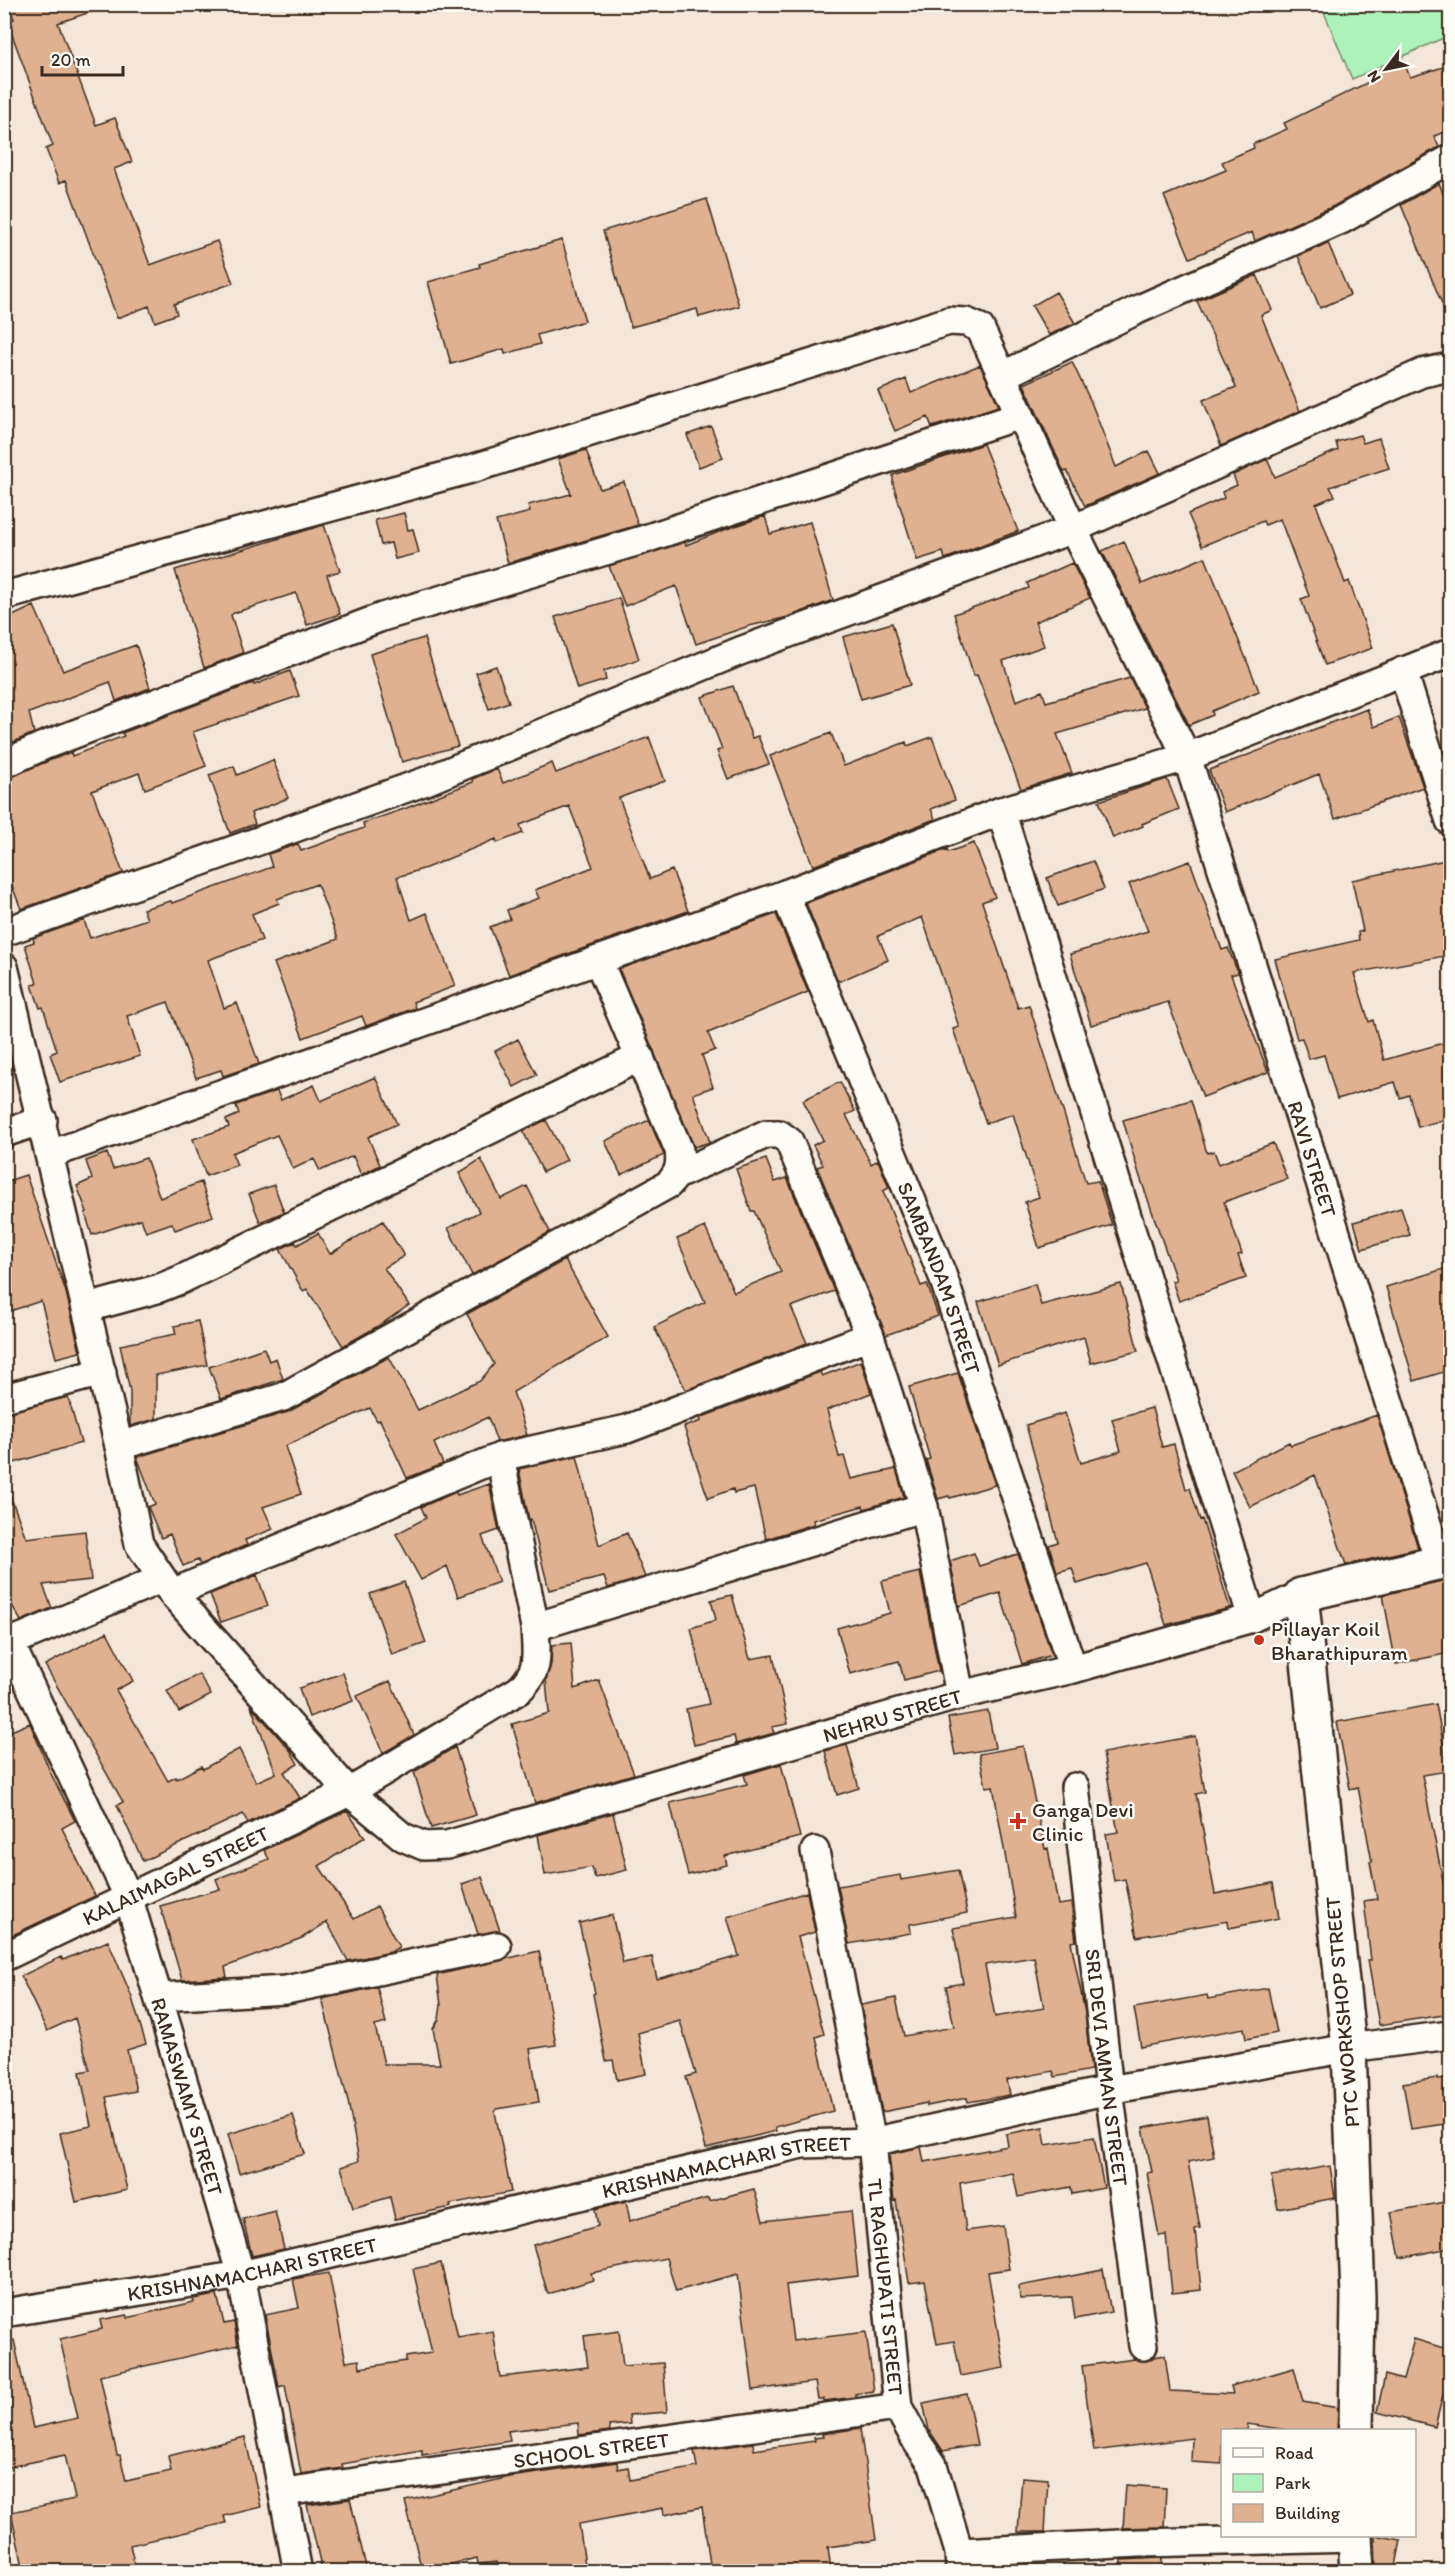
<svg xmlns="http://www.w3.org/2000/svg" width="1455" height="2576" font-family="Itim,sans-serif">
	<style>
		.green { fill: #adf1bb; stroke: #748e6c; stroke-width: 1.5 }
		.building { fill: #e0b191; stroke: #3b2a1e; stroke-width: 1.5; fill-rule: evenodd }
		.lines { fill: none; stroke-linecap: round; stroke-linejoin: round }
		.street-casing { stroke: #3b2a1e; stroke-width: 32 }
		.secondary-casing { stroke: #3b2a1e; stroke-width: 38 }
		.street { stroke: #fdfcf7; stroke-width: 27 }
		.secondary { stroke: #fdfcf7; stroke-width: 33 }
		.poi-dot { fill: #c8321e; stroke: #fdfcf7; stroke-width: 2 }
		.labels { text-anchor: middle; dominant-baseline: central; stroke-width: 5; stroke-linejoin: round; paint-order: stroke }
		.street-label { font-size: 21px; fill: #3b2a1e; stroke: #fdfcf7 }
		.poi-label { font-size: 21px; fill: #3b2a1e; stroke: #fdfcf7; text-anchor: start }
	</style>
	<rect width="100%" height="100%" fill="#f4e6d8"/>
	<filter id="ink" filterUnits="userSpaceOnUse"><feTurbulence type="fractalNoise" baseFrequency=".0167" numOctaves="2"/><feDisplacementMap in="SourceGraphic" scale="12" xChannelSelector="R" yChannelSelector="G"/><feConvolveMatrix kernelMatrix="1 2 1 2 8 2 1 2 1" color-interpolation-filters="sRGB"/></filter>
	<g filter="url(#ink)">
		<path class="green" d="M1321,5H1450V35L1352,79Z"/>
		<path class="building" d="M8,4H102V8L58,23L96,125L115,118L132,162L114,169L150,265L217,241L233,283L174,304L177,314L155,322L149,306L117,318L66,180L59,183L46,149L53,146L7,21L14,19Z
			M1403,60L1410,77L1450,65V130L1434,136L1439,147L1334,206L1255,241L1252,232L1190,258L1164,196L1226,170L1222,162L1254,148L1253,144L1287,129L1284,123L1371,81L1368,74Z
			M1439,183L1450,211V323L1401,205Z
			M707,199L739,306L699,317L697,309L631,327L603,231Z
			M562,240L585,321L537,335L540,344L505,354L504,349L451,364L428,282L480,267L479,264Z
			M1328,243L1350,295L1320,308L1298,256Z
			M1257,275L1272,310L1261,315L1300,411L1221,446L1203,400L1236,387L1197,301Z
			M1056,292L1075,323L1049,335L1032,306Z
			M1072,362L1091,402L1116,467L1149,451L1160,473L1085,506L1067,471L1064,472L1024,384Z
			M980,365L999,406L932,427L928,417L895,431L878,391L906,379L911,393Z
			M711,426L723,458L699,467L687,435Z
			M1360,435L1363,443L1379,438L1389,468L1330,487L1335,496L1316,504L1345,583L1349,581L1373,648L1325,665L1301,599L1309,596L1280,519L1265,525L1263,521L1202,546L1188,514L1224,498L1222,492L1237,485L1233,475L1267,459L1275,477L1338,450L1336,442Z
			M983,444L1018,531L945,559L943,552L917,560L893,484V475Z
			M586,450L600,489L624,482L638,525L508,563L496,521L530,512L528,505L571,494L558,459Z
			M404,513L408,530L413,529L419,553L395,559L391,543L381,545L375,520Z
			M765,516L770,534L810,522L833,600L788,617L749,626L696,644L676,586L625,606L609,566L685,542L686,545L724,530Z
			M324,525L340,571L327,575L340,614L307,625L296,593L234,613L231,615L243,653L204,668L175,570Z
			M1124,541L1142,584L1205,557L1259,691L1212,711L1213,715L1189,725L1102,551Z
			M1072,563L1090,598L1035,622L1044,646L1003,661L1016,701L1042,691L1046,702L1130,678L1145,708L1057,734L1072,773L1021,789L977,675L974,676L954,614L1029,588L1027,583Z
			M619,598L639,659L604,671L606,680L577,689L555,617Z
			M34,606L63,671L136,645L150,688L116,701L110,682L29,713L34,733L4,746V620Z
			M892,623L910,685L861,699L843,637Z
			M424,638L458,746L402,762L370,654Z
			M496,666L509,702L489,709L476,673Z
			M290,671L299,696L193,732L206,766L145,789L139,773L92,791L123,873L21,909L4,865V779L71,752L72,756L124,736L122,733L253,683L254,685Z
			M733,686L752,738L758,736L769,764L728,779L717,751L722,749L702,697Z
			M1367,709L1374,727L1399,717L1423,787L1335,819L1319,774L1225,812L1209,770Z
			M831,733L844,766L906,742L907,746L932,737L955,800L931,809L935,819L813,866L770,756Z
			M649,737L665,781L619,798L650,879L672,870L688,911L509,975L490,927L510,919L507,910L539,898L535,890L593,867L569,806L520,825L523,833L497,843L496,839L426,868L397,877L411,920L427,913L455,986L413,1002L415,1008L366,1026L362,1016L303,1038L274,963L338,939L317,884L277,899L279,903L252,914L262,940L208,960L224,1008L237,1003L259,1064L223,1076L221,1070L196,1078L168,1002L127,1016L140,1056L60,1082L50,1054L57,1051L43,1007L40,1008L32,985L37,983L25,945L34,942L33,938L84,920L90,938L147,919L143,909L171,901L172,903L272,867L268,854L298,844L301,851L364,828L363,823L404,809L473,782L472,779L497,769L503,783L552,763L556,773Z
			M273,760L288,798L251,813L255,824L230,833L209,775L234,766L237,775Z
			M1167,779L1179,809L1142,824L1143,826L1113,838L1099,801Z
			M974,843L995,897L982,902L1018,1008L1029,1005L1086,1183L1098,1181L1112,1225L1039,1248L1025,1202L1039,1197L1013,1114L986,1123L953,1029L959,1027L922,917L878,936L888,960L840,981L837,980L806,903L947,849L948,852Z
			M1450,859V955L1354,973L1369,1022L1373,1020L1384,1060L1450,1041V1118L1418,1127L1409,1095L1400,1098L1395,1082L1337,1099L1324,1055L1309,1059L1302,1038L1297,1039L1275,959L1359,940L1358,932L1363,931L1352,880Z
			M1093,861L1104,889L1058,906L1047,878Z
			M1190,861L1222,950L1228,948L1238,973L1231,975L1268,1072L1203,1097L1168,1002L1091,1025L1070,954L1148,931L1129,884Z
			M776,914L808,992L708,1033L715,1050L702,1055L713,1087L693,1094L710,1142L694,1147L619,969Z
			M518,1039L537,1075L514,1087L495,1051Z
			M375,1077L397,1124L368,1137L380,1165L361,1175L353,1156L320,1171L314,1159L293,1169L277,1135L232,1153L237,1165L206,1176L193,1139L229,1127L226,1120L239,1114L236,1105L277,1091L281,1100L314,1085L321,1101Z
			M840,1082L855,1111L846,1115L871,1164L878,1160L889,1188L883,1191L921,1286L927,1284L938,1316L886,1335L817,1167L823,1165L813,1145L823,1140L803,1100Z
			M1191,1100L1207,1153L1214,1151L1219,1164L1273,1143L1287,1179L1224,1202L1242,1254L1238,1255L1246,1278L1179,1301L1172,1281L1176,1280L1139,1174L1123,1120Z
			M546,1120L567,1160L543,1172L523,1131Z
			M649,1120L664,1155L621,1175L605,1141Z
			M107,1153L113,1169L146,1158L160,1198L201,1182L213,1216L175,1230L172,1223L146,1232L141,1219L92,1235L85,1213L87,1212L77,1186L92,1179L86,1161Z
			M481,1159L501,1199L527,1186L550,1232L472,1275L448,1228L479,1212L459,1173Z
			M766,1159L775,1182L787,1178L834,1291L791,1307L807,1343L686,1390L654,1327L705,1302L677,1239L705,1227L734,1292L781,1272L754,1211H751L736,1169Z
			M26,1175L66,1292L80,1352L56,1358L41,1301L4,1313V1182Z
			M274,1185L284,1212L260,1222L249,1194Z
			M1401,1208L1410,1235L1362,1249L1354,1222Z
			M383,1221L404,1256L384,1268L409,1305L380,1325L343,1346L307,1289L303,1291L280,1249L295,1242L297,1245L318,1233L330,1254Z
			M565,1260L608,1337L513,1392L527,1435L497,1442L488,1417L434,1443L443,1464L407,1478L380,1420L377,1421L370,1408L285,1446L301,1494L263,1507L273,1529L245,1540L247,1545L200,1565L198,1560L183,1566L170,1534L161,1538L148,1507L155,1504L137,1457L288,1412L389,1357L418,1410L480,1381L494,1364L467,1314Z
			M1450,1267V1370L1414,1381L1386,1287Z
			M1035,1284L1041,1305L1121,1284L1138,1351L1091,1363L1084,1337L998,1365L978,1302Z
			M198,1321L207,1365L156,1375V1419L130,1426V1391L120,1345L176,1334L174,1326Z
			M264,1348L269,1361L276,1358L283,1379L221,1399L209,1367Z
			M861,1361L871,1393L827,1410L839,1457L844,1456L851,1479L896,1469L904,1497L864,1509L863,1506L813,1520L814,1524L766,1539L754,1488L734,1493L733,1489L708,1498L684,1427L701,1421L700,1418L820,1372L822,1376Z
			M958,1373L995,1485L950,1498L949,1496L938,1499L926,1460L930,1459L909,1387Z
			M68,1397L81,1443L4,1466V1413Z
			M1152,1408L1162,1447L1174,1444L1186,1489L1190,1488L1200,1520L1202,1519L1230,1608L1166,1625L1146,1563L1077,1584L1072,1568L1057,1572L1049,1545L1058,1542L1026,1425L1065,1413L1081,1463L1121,1451L1112,1419Z
			M1377,1415L1418,1548L1346,1565L1315,1475L1250,1507L1232,1471L1289,1442L1291,1445Z
			M577,1456L599,1545L627,1533L645,1577L608,1588L604,1577L549,1590L531,1519L529,1520L519,1469Z
			M489,1484L499,1530L482,1536L499,1582L458,1597L447,1566L421,1580L396,1534L426,1518L421,1507L456,1492L457,1495Z
			M4,1487H7L26,1538L85,1531L91,1580L43,1585L52,1608L21,1621L4,1591Z
			M974,1553L979,1566L1018,1554L1052,1655L1022,1664L1000,1593L959,1606L950,1561Z
			M920,1572L939,1671L904,1680L899,1661L850,1674L837,1628L890,1613L882,1581Z
			M257,1575L268,1606L221,1622L210,1594Z
			M1450,1579V1653L1396,1664L1383,1595Z
			M404,1582L426,1643L392,1655L370,1594Z
			M732,1595L750,1659L773,1655L788,1724L772,1727L774,1733L736,1744L734,1736L694,1745L686,1709L709,1704L691,1628L716,1620L711,1600Z
			M107,1632L133,1681L116,1690L168,1781L176,1777L177,1779L201,1766L203,1769L239,1749L256,1782L276,1773L251,1706L290,1750L298,1764L284,1772L300,1798L248,1823L243,1814L143,1861L117,1805L123,1802L45,1665Z
			M571,1643L575,1689L599,1680L634,1774L535,1803L512,1724L549,1713L546,1680L551,1664L552,1645Z
			M343,1673L353,1701L309,1717L299,1688Z
			M199,1674L211,1695L179,1712L167,1691Z
			M390,1681L414,1735L383,1753L357,1696Z
			M1436,1704L1448,1771L1422,1775L1445,1891H1450V2014L1379,2025L1368,1960H1371L1364,1901L1377,1899L1370,1862H1372L1358,1787L1350,1789L1337,1722Z
			M988,1711L995,1748L955,1755L948,1718Z
			M30,1723L51,1774L75,1821L62,1828L95,1896L4,1939V1734Z
			M1195,1736L1205,1792L1196,1794L1215,1894L1273,1883L1279,1918L1229,1928L1228,1921L1137,1937L1125,1879L1114,1881L1106,1834L1118,1832L1103,1753Z
			M847,1745L859,1788L837,1795L825,1751Z
			M1023,1746L1045,1849L1048,1848L1058,1905L1071,1903L1076,1941L1071,1942L1085,2013L1091,2070L1055,2077L1053,2071L1007,2080L1010,2095L968,2102L967,2098L927,2106V2103L882,2112L861,2005L896,1998L904,2036L954,2027L946,1986L963,1983L953,1928L1016,1917L993,1786L986,1787L979,1754ZM1034,1957L1044,2008L995,2017L985,1965Z
			M455,1747L476,1815L431,1828L414,1772Z
			M781,1764L800,1837L725,1856L727,1865L688,1875L670,1803L747,1784L744,1775Z
			M347,1811L365,1837L319,1866L354,1919L377,1906L399,1947L391,1952L348,1961L327,1922L302,1938L225,1967L227,1977L182,1980L160,1906L220,1889L216,1879L269,1859L264,1850Z
			M613,1813L627,1870L595,1878L592,1867L545,1875L538,1835Z
			M958,1870L967,1913L910,1924L911,1933L849,1944L838,1886L900,1875L901,1880Z
			M482,1877L500,1931L478,1934L462,1884Z
			M807,1892L815,1932L798,1937L824,2034L816,2037L833,2111L775,2127L776,2131L706,2148L686,2077L696,2074L680,2021L638,2033L646,2074L617,2080L613,2060L606,2061L593,1994L595,1993L579,1923L612,1915L623,1963L652,1957L657,1979L739,1956L727,1917Z
			M108,1941L131,1995L146,2044L127,2050L136,2091L106,2097L127,2190L76,2202L60,2133L91,2126L80,2072L90,2070L75,2018L47,2031L21,1976L61,1957L63,1960Z
			M539,1951L556,2045L530,2049L539,2102L497,2109L495,2112L511,2192L450,2204L451,2207L395,2219L390,2197L353,2208L341,2167L359,2161L348,2101L322,1999L377,1987L386,2023L375,2026L384,2064H440L433,2029L439,2019L441,2005L437,1975Z
			M1268,1988L1277,2033L1246,2039L1244,2028L1141,2047L1134,2008L1207,1995L1208,1999Z
			M1437,2078V2080L1450,2079V2117L1443,2118L1444,2124L1411,2129L1403,2083Z
			M293,2115L305,2154L239,2173L228,2134Z
			M1207,2116L1214,2157L1188,2162L1200,2228L1195,2229L1201,2290L1172,2293L1166,2235L1159,2236L1147,2173L1152,2172L1143,2128Z
			M1043,2127L1046,2145L1094,2137L1104,2188L1072,2194L1071,2187L1018,2197L1013,2173L960,2183L966,2231L1003,2226L1009,2269L988,2272L1004,2368L961,2376L954,2341L937,2344L925,2281L909,2283L896,2200L894,2201L889,2154L921,2147L924,2162L1008,2146L1006,2134Z
			M1330,2166L1335,2198L1278,2209L1271,2176Z
			M754,2189L763,2221L851,2211L858,2276L786,2285L793,2341L866,2332L874,2391L855,2394V2397L824,2401V2399H818L815,2382L753,2390L738,2274L676,2291L666,2258L591,2273L593,2280L548,2294L533,2245L598,2226L595,2209L626,2201L630,2221L708,2198L709,2201Z
			M1450,2201V2248L1400,2258L1391,2212Z
			M275,2211L284,2249L252,2256L243,2219Z
			M441,2263L458,2337L493,2331L500,2377L588,2367L584,2336L619,2331L623,2366L663,2363L667,2412L629,2415L630,2424L609,2426L610,2431L579,2435L578,2423L508,2431L510,2441L422,2455V2450L342,2464L343,2468L301,2474L285,2385L279,2387L265,2315L299,2308L293,2279L329,2273L346,2362L359,2360L360,2368L406,2361V2357L432,2353L413,2269Z
			M1103,2270L1111,2312L1075,2319L1072,2297L1020,2299L1019,2286Z
			M217,2295L224,2324L234,2322L238,2345L100,2376L117,2455H120L126,2481L171,2471L168,2456L245,2437L261,2507L224,2516L226,2523L130,2545L136,2571H24L11,2512L75,2499L65,2455L4,2468V2341L14,2340L33,2428L78,2418L60,2339L102,2329L100,2320L127,2315V2318L194,2302L193,2299Z
			M1414,2339L1450,2350V2366L1435,2427L1377,2412L1385,2375L1403,2380Z
			M1165,2355L1170,2391L1233,2394L1231,2386L1294,2368L1303,2402L1338,2408L1337,2430H1287L1248,2424L1247,2430H1222V2464L1191,2462L1192,2438L1094,2451L1082,2366L1135,2359L1146,2361L1154,2357Z
			M967,2394L977,2445L943,2451L929,2430L923,2403Z
			M860,2428L876,2540L828,2547L831,2571H776L775,2566L733,2571H711L702,2507L664,2515L663,2508L579,2524L586,2571H498L497,2562L478,2564L477,2558L422,2571L405,2501L510,2477L617,2462L618,2469L628,2467L630,2480L697,2467L694,2451L753,2443L754,2450L815,2441L814,2438L823,2437L822,2434Z
			M1022,2477L1048,2479L1045,2532H1018Z
			M1126,2485L1166,2488L1164,2527L1123,2528Z
			M350,2499L367,2571H322L307,2505Z
			M1375,2535L1401,2540L1395,2571H1376Z
			M1162,2558L1161,2571H1122V2560Z"/>
		<g class="lines">
			<defs>
				<g id="street">
					<path d="M1002,376L1137,310L1341,220L1450,159"/>
					<path id="s1" d="M4,596L471,469L949,321L966,322L980,328L1073,529L1187,757L1439,1562"/>
					<path d="M1403,671L1450,821"/>
					<path d="M4,764L43,746L382,617L639,541L1020,415"/>
					<path d="M1001,811L1252,1618"/>
					<path id="s2" d="M785,894L942,1274L1073,1669"/>
					<path d="M4,932L426,781L740,651L1073,529L1422,373L1450,367"/>
					<path id="s3" d="M4,967L119,1446L139,1544L172,1593L349,1792L403,1837L424,1846L447,1845L960,1695L1073,1669L1252,1618L1301,1595"/>
					<path d="M4,1133L43,1120"/>
					<path d="M51,1154L785,894L1001,811L1187,757L1450,653"/>
					<path d="M677,1175L766,1134H779L789,1141L870,1336L924,1507L960,1695"/>
					<path d="M87,1308L157,1289L180,1280L640,1057"/>
					<path d="M4,1398L102,1372"/>
					<path d="M119,1446L283,1397L669,1184C679,1173 681,1165 679,1150L598,960"/>
					<path d="M500,1457L535,1627L924,1507"/>
					<path d="M172,1593L500,1457L627,1429L870,1336"/>
					<path id="s4" d="M10,1643L128,1896L241,2275L298,2572"/>
					<path d="M4,1645L161,1579"/>
					<path id="s5" d="M1075,1787L1109,2090L1143,2346"/>
					<path id="s6" d="M815,1851L872,2142L898,2407L917,2442L933,2465L959,2552L960,2572"/>
					<path id="s7" d="M4,1957L349,1792L519,1690C541,1669 536,1655 535,1627"/>
					<path d="M159,1997L286,1990L497,1946"/>
					<path id="s8" d="M4,2313L241,2275L802,2144L872,2142L1109,2090L1349,2048L1450,2035"/>
					<path id="s9" d="M284,2492L898,2407"/>
					<path d="M959,2552L1140,2543L1355,2538"/>
				</g>
				<path id="secondary" d="M1356,2430L1358,2297L1349,2048L1301,1595L1450,1560
					M1355,2536L1357,2572"/>
			</defs>
			<use href="#street" class="street-casing"/>
			<use href="#secondary" class="secondary-casing"/>
			<use href="#street" class="street"/>
			<use href="#secondary" class="secondary"/>
		</g>
	</g>
	<g class="poi-dot">
		<circle cx="1259" cy="1640" r="6"/>
		<path d="M1015 1812h6v6h6v6h-6v6h-6v-6h-6v-6h6z"/>
	</g>
	<g class="labels">
		<g class="street-label">
			<text stroke="none"><textPath href="#s1" startOffset="1914">RAVI STREET</textPath></text>
			<text stroke="none"><textPath href="#s2" startOffset="414">SAMBANDAM STREET</textPath></text>
			<text stroke="none"><textPath href="#s3" startOffset="1498">NEHRU STREET</textPath></text>
			<text stroke="none"><textPath href="#s7" startOffset="190">KALAIMAGAL STREET</textPath></text>
			<text transform="translate(1342 2012) rotate(-95)">PTC WORKSHOP STREET</text>
			<text stroke="none"><textPath href="#s5" startOffset="282">SRI DEVI AMMAN STREET</textPath></text>
			<text stroke="none"><textPath href="#s4" startOffset="488">RAMASWAMY STREET</textPath></text>
			<text stroke="none"><textPath href="#s8" startOffset="738">KRISHNAMACHARI STREET</textPath></text>
			<text stroke="none"><textPath href="#s8" startOffset="252">KRISHNAMACHARI STREET</textPath></text>
			<text stroke="none"><textPath href="#s6" startOffset="442">TL RAGHUPATI STREET</textPath></text>
			<text stroke="none"><textPath href="#s9" startOffset="310">SCHOOL STREET</textPath></text>
		</g>
		<g class="poi-label">
			<text x="1271" y="1628">Pillayar Koil<tspan x="1271" dy="24">Bharathipuram</tspan></text>
			<text x="1032" y="1809">Ganga Devi<tspan x="1032" dy="24">Clinic</tspan></text>
		</g>
	</g>
	<rect width="1455" height="2576" fill="none" stroke="#fdfcf7" stroke-width="24"/>
	<rect x="12" y="12" width="1431" height="2552" fill="none" stroke="#3b2a1e" stroke-width="2" filter="url(#ink)"/>
	<rect x="1221" y="2429" width="195" height="108" fill="#fdfcf7" stroke="#afa8a0" stroke-width="1.5"/>
	<rect x="1233" y="2448" width="30" height="9" fill="#fdfcf7" stroke="#afa8a0" stroke-width="1.5"/>
	<text x="1275" y="2459" font-size="18" fill="#3b2a1e">Road</text>
	<rect x="1233" y="2474" width="30" height="18" fill="#adf1bb" stroke="#afa8a0" stroke-width="1.5"/>
	<text x="1275" y="2489" font-size="18" fill="#3b2a1e">Park</text>
	<rect x="1233" y="2504" width="30" height="18" fill="#e0b191" stroke="#afa8a0" stroke-width="1.5"/>
	<text x="1275" y="2519" font-size="18" fill="#3b2a1e">Building</text>
	<g transform="translate(1386 69) rotate(238)" stroke="#fdfcf7" stroke-width="4.5" paint-order="stroke">
	<path d="M0-4.5L10 22L0 15L-10 22Z" fill="#3b2a1e"/>
	<text y="-9" font-size="16" font-weight="bold" text-anchor="middle" fill="#3b2a1e">N</text>
	</g>
	<path d="M42 66v9h81v-9" fill="none" stroke="#3b2a1e" stroke-width="3"/>
	<text x="51" y="66" font-size="18" fill="#3b2a1e" stroke="#fdfcf7" stroke-width="4.5" paint-order="stroke">20 m</text>
</svg>
